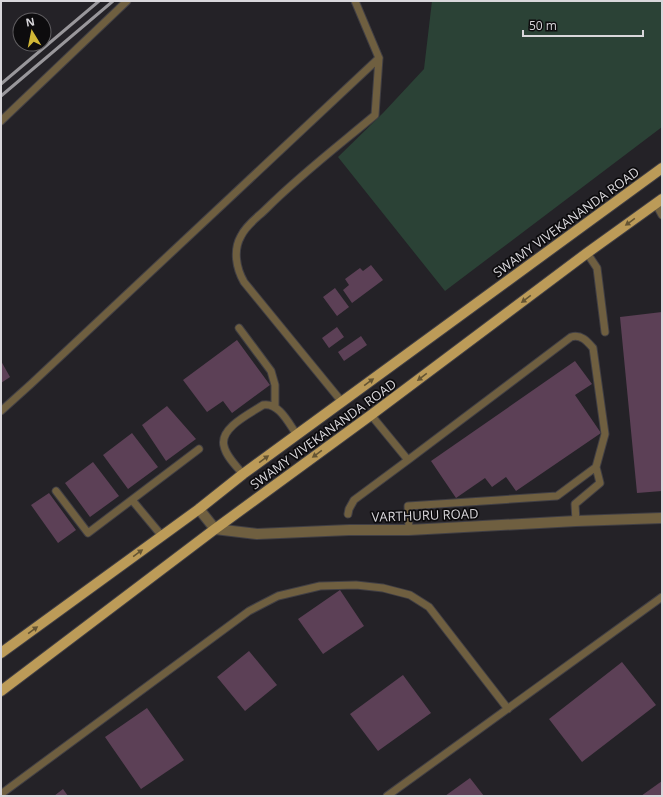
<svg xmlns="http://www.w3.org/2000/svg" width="663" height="797" font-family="'Open Sans',sans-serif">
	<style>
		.green { fill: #2b4236 }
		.building { fill: #5c4056 }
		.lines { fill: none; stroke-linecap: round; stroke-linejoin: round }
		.service-casing { stroke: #413f44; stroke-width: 9 }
		.tertiary-casing { stroke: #413f44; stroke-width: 12 }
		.primary-casing { stroke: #413f44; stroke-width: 12 }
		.service { stroke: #6f5f40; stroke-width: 7 }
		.tertiary { stroke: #6f5f40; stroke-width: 10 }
		.primary { stroke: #bc9b58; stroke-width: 10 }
		.rail { stroke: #99979b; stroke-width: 3 }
		.oneway { fill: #645433 }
		.labels { text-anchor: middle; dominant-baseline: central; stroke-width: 3.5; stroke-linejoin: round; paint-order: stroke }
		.street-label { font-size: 13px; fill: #d9d7db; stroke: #0d0c0e }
	</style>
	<rect width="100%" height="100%" fill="#242227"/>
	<path class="green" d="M432,1H662V127L445,291L338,157L383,113L424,69Z"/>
	<path class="building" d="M371,265L383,280L352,303L343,290L349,285L345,279L360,268L363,271Z
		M335,288L349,307L337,316L323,297Z
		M662,312V491L637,493L620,317Z
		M337,327L344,337L329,348L322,338Z
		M361,336L367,345L344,361L338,352Z
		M237,340L270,385L232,413L223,401L207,412L183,380Z
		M1,361L10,377L1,383Z
		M575,361L592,384L575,395L601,433L516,491L506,477L492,487L485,478L456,498L431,461Z
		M167,406L196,439L166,461L142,425Z
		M132,433L158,467L128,489L103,455Z
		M93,462L119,496L90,517L65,483Z
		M49,493L76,530L58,543L31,505Z
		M340,590L364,626L323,654L298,619Z
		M249,651L277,685L245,711L217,677Z
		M622,662L656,705L582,762L549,719Z
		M403,675L431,713L378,751L350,714Z
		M147,708L184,760L141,789L105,737Z
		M470,778L484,796H445Z
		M662,781V796H641Z
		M63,789L68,796H54Z"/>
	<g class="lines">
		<defs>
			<path id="service" d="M1,121L127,1
				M656,204L662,215
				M587,253L597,268L605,332
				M239,328L271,371L275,385V407
				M342,402L244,282C236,268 233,250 241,236C246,225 258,217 266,209C300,175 338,146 375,115L379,58L355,1
				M1,411L31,384L379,58
				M408,460L571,337C581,334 587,341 593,348L605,434L596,467L557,496L408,506L409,530
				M243,474C236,466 226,456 224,446C219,428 251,413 263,405C279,402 289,424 297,435
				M56,491L88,533L199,449
				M132,500L162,536
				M348,514L349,509L354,500L408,460L371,415
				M576,521L575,504L600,483L596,467
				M1,794L249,611L278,596L320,586L356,585L383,588L410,595L429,607L508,709
				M387,796L662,597"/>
			<path id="tertiary" d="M199,509L215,529L257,534L349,530H409L576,521L662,518"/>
			<path id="primary" d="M1,653L199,509L243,474L662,168
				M1,691L215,529L371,415L587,253L662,199"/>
		</defs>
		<use href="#service" class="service-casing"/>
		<use href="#tertiary" class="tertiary-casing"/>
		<use href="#primary" class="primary-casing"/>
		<use href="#service" class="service"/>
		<use href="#tertiary" class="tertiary"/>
		<use href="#primary" class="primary"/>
		<path class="rail" d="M1,84L99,1
			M1,96L113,1"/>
	</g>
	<defs><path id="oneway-solid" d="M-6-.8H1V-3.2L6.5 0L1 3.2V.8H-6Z"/></defs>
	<g class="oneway">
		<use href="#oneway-solid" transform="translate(630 222) rotate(144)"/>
		<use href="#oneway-solid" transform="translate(526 299) rotate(143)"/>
		<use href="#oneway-solid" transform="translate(422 377) rotate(143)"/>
		<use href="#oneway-solid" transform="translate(369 382) rotate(-36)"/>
		<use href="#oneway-solid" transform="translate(317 454) rotate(144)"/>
		<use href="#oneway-solid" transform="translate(264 459) rotate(-36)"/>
		<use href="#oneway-solid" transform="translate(138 553) rotate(-36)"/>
		<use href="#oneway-solid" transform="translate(33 630) rotate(-36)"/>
	</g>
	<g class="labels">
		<g class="street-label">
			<text transform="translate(566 222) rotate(-36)">SWAMY VIVEKANANDA ROAD</text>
			<text transform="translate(323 434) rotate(-36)">SWAMY VIVEKANANDA ROAD</text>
			<text transform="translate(425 515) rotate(-2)">VARTHURU ROAD</text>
		</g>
	</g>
	<rect width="663" height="797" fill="none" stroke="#d9d7db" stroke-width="4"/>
	<g transform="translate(32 32) rotate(350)"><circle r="19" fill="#0d0c0e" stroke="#5f5d60"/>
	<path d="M0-3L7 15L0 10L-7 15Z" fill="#d1b736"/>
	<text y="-6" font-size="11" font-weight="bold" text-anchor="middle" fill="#d9d7db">N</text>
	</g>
	<path d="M523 30v6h120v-6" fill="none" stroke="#d9d7db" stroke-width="2"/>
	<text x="529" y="30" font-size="12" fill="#d9d7db" stroke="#0d0c0e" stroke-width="3" paint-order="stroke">50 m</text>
</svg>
